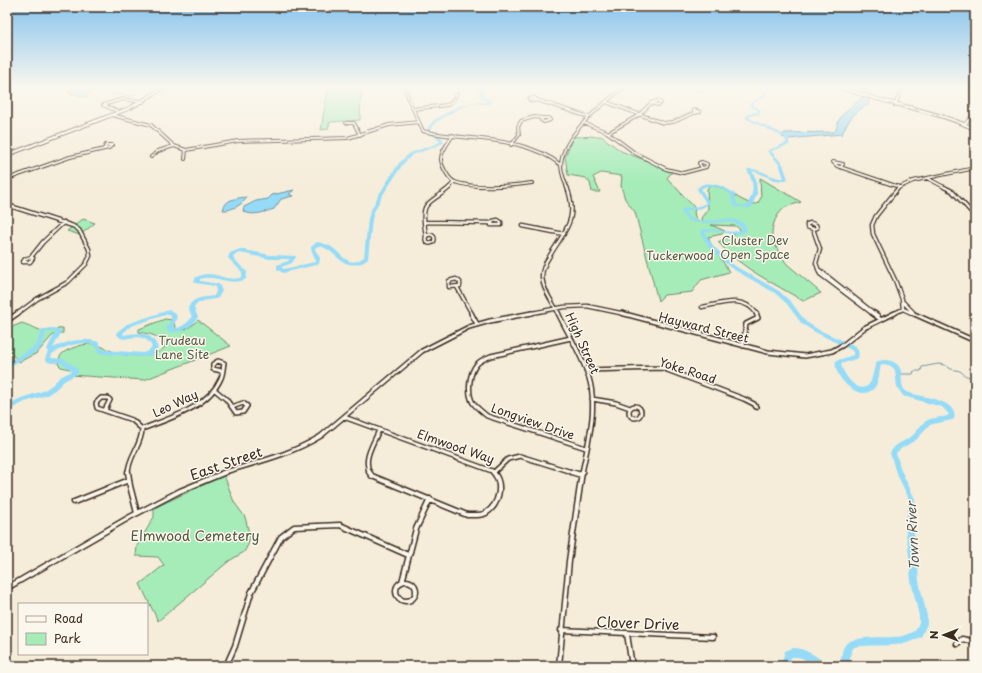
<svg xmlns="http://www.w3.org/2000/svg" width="982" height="673" font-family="'Playpen Sans',sans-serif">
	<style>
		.green { fill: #a5ecb8; stroke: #708b6b }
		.water { fill: #95dbf7; stroke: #7194a0 }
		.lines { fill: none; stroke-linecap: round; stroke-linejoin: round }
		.stream { stroke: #7194a0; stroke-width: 1 }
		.river { fill: #95dbf7; fill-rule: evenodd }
		.minor-far3-casing { stroke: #3b2a1e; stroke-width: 4 }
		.minor-far2-casing { stroke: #3b2a1e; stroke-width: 5 }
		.minor-far1-casing { stroke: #3b2a1e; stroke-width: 6 }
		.minor-casing { stroke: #3b2a1e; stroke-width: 7 }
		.major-casing { stroke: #3b2a1e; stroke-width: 4.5 }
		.minor-far3 { stroke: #fbf7ec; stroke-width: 2 }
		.minor-far2 { stroke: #fbf7ec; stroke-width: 2.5 }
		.minor-far1 { stroke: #fbf7ec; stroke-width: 3 }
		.minor { stroke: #fbf7ec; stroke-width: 4 }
		.major { stroke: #fbf7ec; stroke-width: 2.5 }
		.labels { text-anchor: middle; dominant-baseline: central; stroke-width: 3; stroke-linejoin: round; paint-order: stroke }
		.park-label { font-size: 12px; fill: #565a44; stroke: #fbf7ec }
		.street-label { font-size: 12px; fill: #3b2a1e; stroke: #fbf7ec }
		.water-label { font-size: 13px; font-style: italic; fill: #525654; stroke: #fbf7ec }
		.near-street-label { font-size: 14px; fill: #3b2a1e; stroke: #fbf7ec }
		.near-park-label { font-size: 14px; fill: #565a44; stroke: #fbf7ec }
	</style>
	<rect width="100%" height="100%" fill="#f5edda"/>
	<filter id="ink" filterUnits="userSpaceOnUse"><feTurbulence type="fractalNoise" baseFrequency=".025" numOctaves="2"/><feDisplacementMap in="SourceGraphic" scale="8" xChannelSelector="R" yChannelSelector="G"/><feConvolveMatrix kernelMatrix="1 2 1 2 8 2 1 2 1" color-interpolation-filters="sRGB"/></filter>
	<g filter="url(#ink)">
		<path class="green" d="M328,87H361L360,120L330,122L328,129L321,130Z
			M601,136L621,151L673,171L667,178L695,208C693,215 695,220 702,222L701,218L708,209L707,189L710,185C729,187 742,205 757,204L761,198L760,178L801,202C796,204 790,205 786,207C777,212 771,226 772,237C773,243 783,259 787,264L821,293L803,301C774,283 740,268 718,242L741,231L736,226L711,225L725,231L722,234L708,237C713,250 723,260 729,272L701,280L692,292L664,295L658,301L635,212L625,199L621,186L622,176L601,173L593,177L600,192H592L590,183L586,178L568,175L565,157L573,137Z
			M83,219L95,223L80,235L67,231Z
			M165,319L173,320L176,330C184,332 192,326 198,320L231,346L144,380L70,375L73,372V370L61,367L58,364C59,361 59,357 61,355C65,349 88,342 95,344C104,347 112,352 121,354C132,357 158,357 165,347C161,335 149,334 139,332V329Z
			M22,323L45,332L63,328V333L55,334L52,336L37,353L19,362L7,349V329Z
			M224,475L234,502L245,517L250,537L248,545L244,552L229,561L158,621L140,584L164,565L158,557L136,556L137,546L154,517V508Z"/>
		<path class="water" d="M75,87H95L86,97L69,93L68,91Z
			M862,87H869L871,96L868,105C855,110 847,122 842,134L788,139L782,137L783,134L786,133L834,132C838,128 836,125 839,120C843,112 858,101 865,96L863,93Z
			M294,190L289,194L293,196L281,199L274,209C265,212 251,217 243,211L244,207L256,201L268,199L272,195Z
			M247,197C245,203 231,211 223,210C225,199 237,198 247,197Z"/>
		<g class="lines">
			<path class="stream" d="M113,87L110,93L130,96L135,95
				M899,374H913L914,371H921L922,367L938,364L945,365L951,369L960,371L966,376L975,378"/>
			<path class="river" d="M479,87H483V95L486,98L492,101L490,104H473L460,108L436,122L432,127L431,132L441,136L444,142L443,143L435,147L412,155L403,164L382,196L374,212L372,219L368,258C365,262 362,263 357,264C339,268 334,247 318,246L315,248V249L320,258L319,264L283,273L277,269V265L288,261L290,259H270L240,253L234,255L233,258L247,272L246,279C230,287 216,274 200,279V281L219,284L222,291L218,298C209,301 199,299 194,308L198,317C192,327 181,334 169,332L166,329L171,319V316L168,314L131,326L123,333L124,335C140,332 151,331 158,348L152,355L143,357L104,354L98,353L95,345C80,340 65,347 52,354L51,358L64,359L77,368L78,372L77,374L64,381L56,389L47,395L25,402L7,411V405L21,398L43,391L52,385L60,377L72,371C69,369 64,364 61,363C54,361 51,366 45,359L48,351L47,349L55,333C52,330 49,331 45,334L44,341L39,350L7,368V363L35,346L38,341L41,332C48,327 55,326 61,333L53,348C68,341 83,337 99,342L102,349L104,350L143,353L148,351L152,347C146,334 135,337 123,339C120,338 118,336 116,333L117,332L127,324L169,310C182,315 175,320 172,329C181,328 187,324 192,317L188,308C194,296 203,298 214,296L216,291L215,286L195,283L194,282L196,277C201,275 205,274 209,274C220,275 232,282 242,277V272L228,258L230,253L240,249L270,255L296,256V257L292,263L281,267L284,269L315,262C316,256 311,253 311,247L317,242C322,243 326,244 330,246C342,253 348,270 364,257L368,219L370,212L378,196L399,163L410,153L433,145L440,142L438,138L427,133L428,127L434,120L458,106L473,102H488L484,100L479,95Z
				M681,87L694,91L709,87L729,90L742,87H750L729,92L711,89L694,93L675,87Z
				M756,87H761L766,89L768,94L766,97L753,104V106L760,109V114L750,116L749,118L789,137V145L771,151L783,164L788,179C775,185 764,173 752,171L756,179L757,194L751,208L735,207L732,202L731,195C724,189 710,182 701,189L710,203L702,208L685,211C693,232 731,210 745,225C745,226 747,230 747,231C733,240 718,227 705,233L713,246L735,266L779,291L791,302L806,322L819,330L855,346C858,350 860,353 858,358L841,364C843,376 862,399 871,381L876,362C881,360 886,359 891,361C909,367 896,385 907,392C909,393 911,393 913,394C925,397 959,401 954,419L952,420L933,424L930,425L916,440L902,448L896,453L901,470L915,499L916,509L913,528L916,545L919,581L927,616V624L921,637C915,639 909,643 903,644C887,647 870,644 854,647L851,652L849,666H841C841,659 841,651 845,645C853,634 890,639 903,636C907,635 911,633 915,631L919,623V616L911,581L908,545L905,528L908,509L909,499L895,470L890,453C895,443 904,442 912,436C918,431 921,423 928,420C934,417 943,418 949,415L947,412L942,407L903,396L897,387L895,370C891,365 886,363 881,365C879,372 879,381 875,387C862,405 832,378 836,361L853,355V352L851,350L815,332L802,324L787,304L775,293L731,268L709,248L701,233L702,230C716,227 729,235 742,230C735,210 687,237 681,210V209L699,206L706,203L697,189C704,177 727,187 735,194L736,202L738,205L747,206C754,191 755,185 747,170L748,169C762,168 771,179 784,178L779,164L767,151L786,143L785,138L745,118L748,114L757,112V110L750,107L749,104L764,95V94L763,91Z
				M793,648C805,648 816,656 826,663L827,666H815L802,658L797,657H791L790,661L792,666H784L782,661L785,651Z"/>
			<defs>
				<path id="minor-far3" d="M405,87L408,98L423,131C468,142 522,134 561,165
					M535,98L537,100L532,101L529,99Z
					M537,100L589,117
					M657,101L661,103L658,105L651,103Z
					M606,102L663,123L673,122L694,113
					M103,105L123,99L143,102
					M103,105L119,112
					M895,105L901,91L907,87
					M413,109L447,105L451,103L457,94
					M694,110L700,112L694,113Z
					M112,115L151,125L174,146L186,150L238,141L348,138L389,125L419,122
					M542,118H548L550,120L544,122L541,120Z
					M346,123H354L360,135
					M584,123L607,132L635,153L666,169L683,173L706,167L707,164L702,162L699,163L702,168
					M965,124L975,113
					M608,133L639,115L651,103
					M453,135C449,142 440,152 441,160C442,167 449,180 455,182C473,189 513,186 532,183
					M511,145L519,135L518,127L521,121L534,117L542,118
					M151,157L158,151L174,146
					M185,159L186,150
					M841,167L843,164L833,162L837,166L899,187
					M927,178L946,188
					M7,179L70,157L109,148L112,145H106L104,149
					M449,188L454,182
					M567,188C564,179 559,168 562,158C568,131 603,104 624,87
					M898,188L913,181L975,168"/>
				<path id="minor-far2" d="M899,187L876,216L872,225L873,234L895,280L902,299L903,309
					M944,187L952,191L974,215
					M7,205L73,226L79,230L89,249L90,256L86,264L68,282L37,299L17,314
					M498,220L501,222V225H491L493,221Z
					M425,222L491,223
					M811,223L816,225L817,228L813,229L807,227V224Z
					M523,226L564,234
					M813,229L820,249L816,263L820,274L873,314
					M425.5 239a4.5 4.5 0 1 1 9 0a4.5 4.5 0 1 1-9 0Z
					M426,236C425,228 421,211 427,205C433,198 443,194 450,187
					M31,257L33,258L30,262H23L25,259Z
					M31,257L43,242L64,222
					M818,269L875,314
					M456,279L460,282V286L449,287V281Z
					M457,287L472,314
					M903,302L913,312
					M702,307C721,304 743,294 757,314
					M527,314L564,307L587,306L625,314
					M559,314C553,303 543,290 542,277C542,270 545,263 549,257C565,230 579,220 567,187
					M893,314L903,309L914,314"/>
				<path id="minor-far1" d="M471,313L477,324
					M558,313C568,334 582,355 589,378C598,408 588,443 582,473
					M621,313L768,352L805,356L832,351L843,345L864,328L895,313
					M872,313L880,319
					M874,313L878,316
					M912,313L975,341
					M7,321L18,313
					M571,338L491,356C486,358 481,360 477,364C469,373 467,393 473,403C477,408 482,412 487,416L586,448
					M743,346L746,324L758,318L756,313
					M586,370L662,368L744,399L754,404L756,407
					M215,390L226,399L236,413L243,412L247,406L243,403L232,407
					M592,399L616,403L630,408
					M629 412a6 6 0 1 1 12 0a6 6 0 1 1-12 0Z
					M105,410L110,400L108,398H101L96,403L97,408L132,420L142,429C142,445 128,457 128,473
					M344,417L492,471L494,473
					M142,429C170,418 208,408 221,378C223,374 223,368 224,363L218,361L213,364V369L222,371
					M494,472L508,459L520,456L575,473
					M222,473C257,462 290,455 321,436L422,351L469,327L490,321L532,313
					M370,473C362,459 374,443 379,430"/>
				<path id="minor" d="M128,472L130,486L137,513
					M369,472L372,476L467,515C473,515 481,516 486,513C499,505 504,484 493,472
					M571,472L581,475
					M74,502L129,480
					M396 591a10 10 0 1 1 20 0a10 10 0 1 1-20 0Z
					M402,582L416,529L430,499
					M7,588L130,517L180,491L226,472
					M561,630L713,637
					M627,634L632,666
					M957,644L962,639L975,642
					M226,666L235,646L251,593L281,537L294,527L340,525L408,555
					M559,666L569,561L582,472"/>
				<path id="major" d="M839,87C884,104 932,109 975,129
					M7,155L130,108L165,87"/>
			</defs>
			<use href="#minor-far3" class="minor-far3-casing"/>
			<use href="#minor-far2" class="minor-far2-casing"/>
			<use href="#minor-far1" class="minor-far1-casing"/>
			<use href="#minor" class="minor-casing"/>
			<use href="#major" class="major-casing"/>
			<use href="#minor-far3" class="minor-far3"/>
			<use href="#minor-far2" class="minor-far2"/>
			<use href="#minor-far1" class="minor-far1"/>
			<use href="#minor" class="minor"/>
			<use href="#major" class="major"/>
		</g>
	</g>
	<linearGradient id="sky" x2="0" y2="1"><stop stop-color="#87c4ee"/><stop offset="0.48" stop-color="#faf7ee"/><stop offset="1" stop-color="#faf7ee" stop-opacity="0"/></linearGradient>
	<rect width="982" height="182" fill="url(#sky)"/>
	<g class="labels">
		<g class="park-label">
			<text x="755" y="240">Cluster Dev<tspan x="755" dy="14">Open Space</tspan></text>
			<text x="680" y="255">Tuckerwood</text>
			<text x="182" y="340">Trudeau<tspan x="182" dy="14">Lane Site</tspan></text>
		</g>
		<g class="street-label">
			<text transform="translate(704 327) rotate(14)">Hayward Street</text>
			<text transform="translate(583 343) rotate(66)">High Street</text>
			<text transform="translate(688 370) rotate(18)">Yoke Road</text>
			<text transform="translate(175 403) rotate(-25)">Leo Way</text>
			<text transform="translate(533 421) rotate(19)">Longview Drive</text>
			<text transform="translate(456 446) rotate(19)">Elmwood Way</text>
		</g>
		<g class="water-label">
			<text transform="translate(912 536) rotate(-93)">Town River</text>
		</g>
		<g class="near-street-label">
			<text transform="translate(226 463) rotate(-19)">East Street</text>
			<text transform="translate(638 623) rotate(2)">Clover Drive</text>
		</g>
		<g class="near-park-label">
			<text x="195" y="535">Elmwood Cemetery</text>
		</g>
	</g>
	<rect width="982" height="673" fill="none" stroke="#fbf7ec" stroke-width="24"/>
	<rect x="12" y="12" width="958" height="649" fill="none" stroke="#3b2a1e" stroke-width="1.5" filter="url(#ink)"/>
	<rect x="18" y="603" width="130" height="52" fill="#fbf7ec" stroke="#aea59a"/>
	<rect x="26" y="616" width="20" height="6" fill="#fbf7ec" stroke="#aea59a"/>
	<text x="54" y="623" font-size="12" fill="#3b2a1e">Road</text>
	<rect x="26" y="633" width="20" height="12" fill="#a5ecb8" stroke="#aea59a"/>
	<text x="54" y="643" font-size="12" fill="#3b2a1e">Park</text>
	<g transform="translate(944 635) rotate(270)" stroke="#fbf7ec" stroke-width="3" paint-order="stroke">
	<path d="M0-3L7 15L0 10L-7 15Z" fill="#3b2a1e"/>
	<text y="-6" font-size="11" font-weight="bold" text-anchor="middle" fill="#3b2a1e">N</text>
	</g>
</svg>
